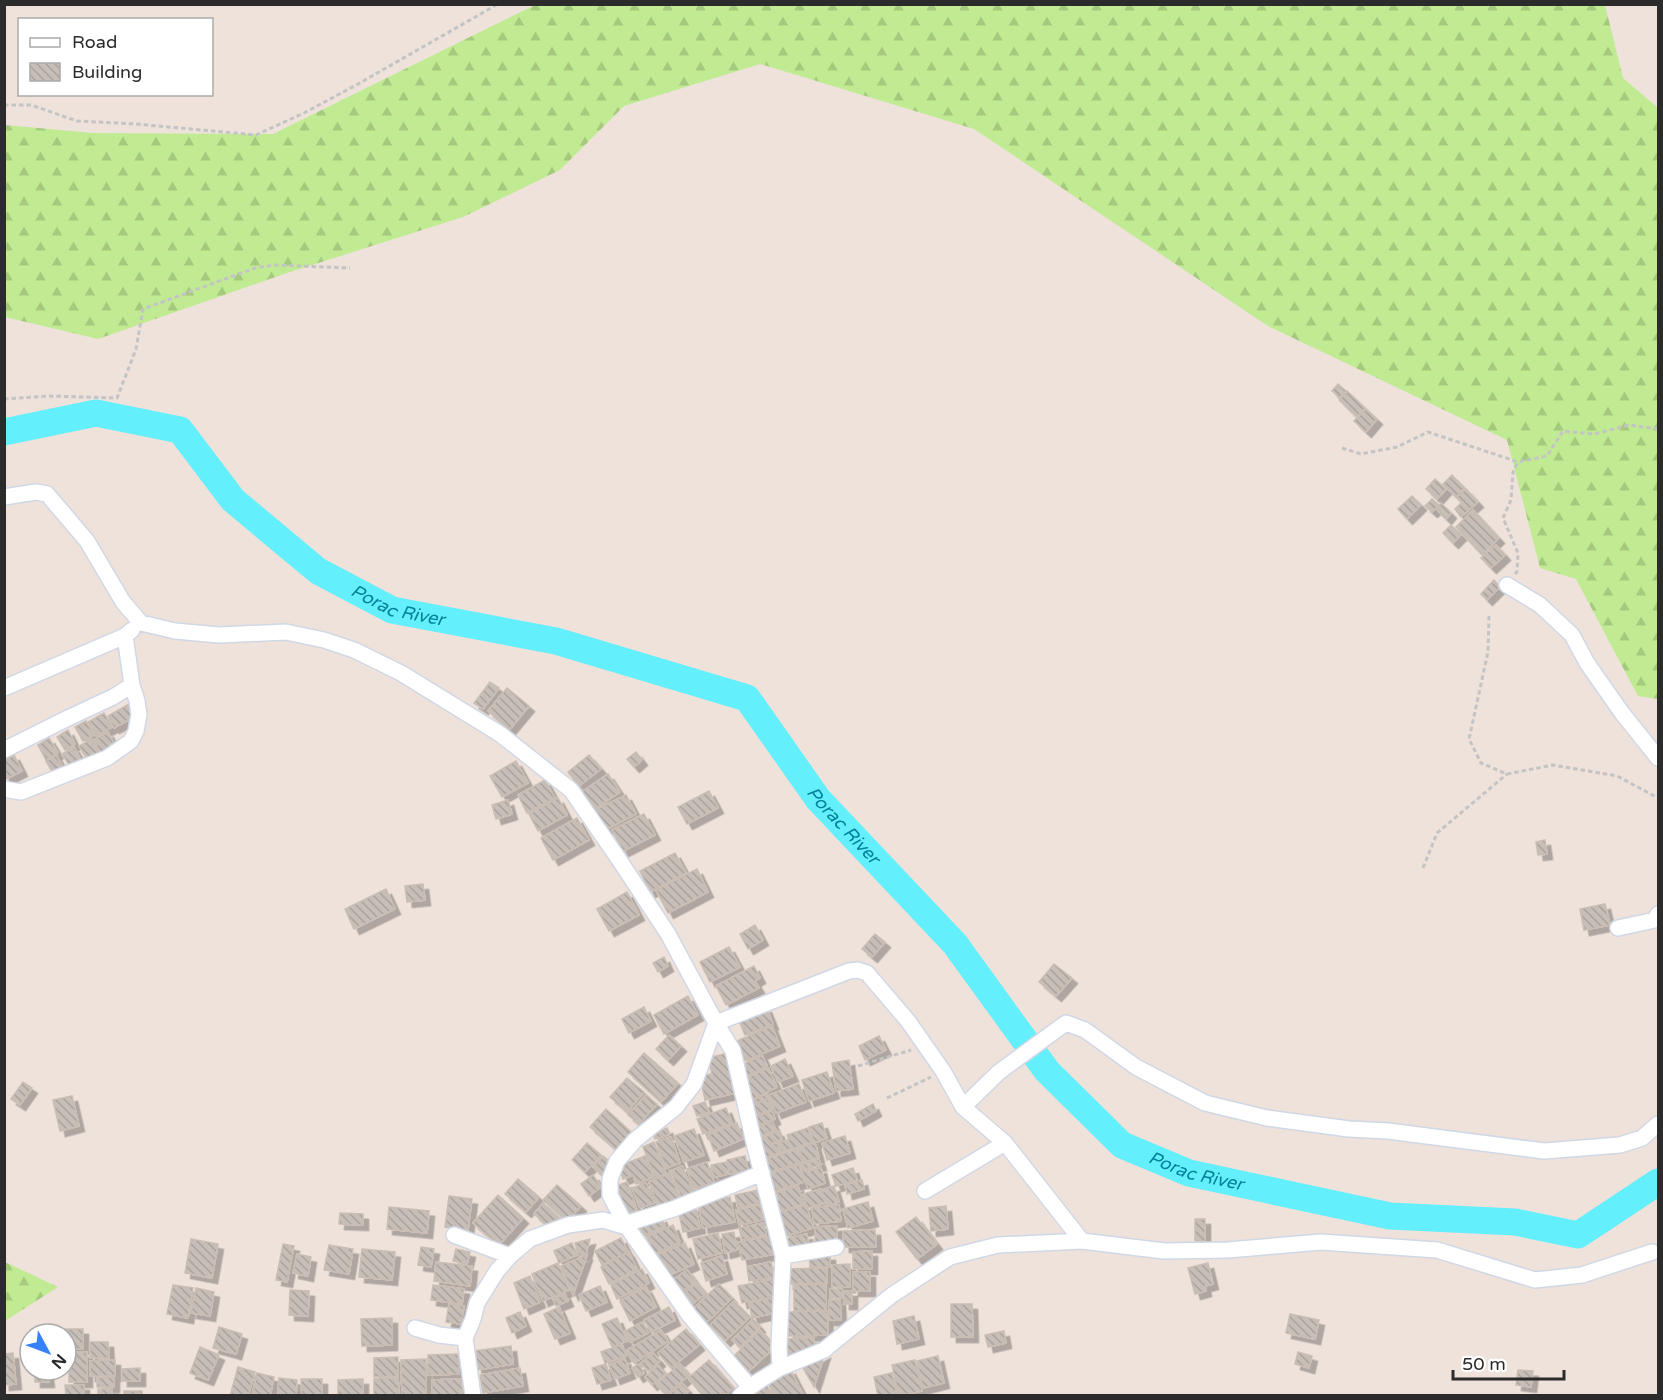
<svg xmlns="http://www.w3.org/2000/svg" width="1663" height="1400" font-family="'Varela Round',sans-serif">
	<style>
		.forest { fill: url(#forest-firs) }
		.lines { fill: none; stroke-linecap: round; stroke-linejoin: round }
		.river { stroke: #63effb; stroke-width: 27 }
		.building { fill: url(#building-back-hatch); stroke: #cabeb4; stroke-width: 1.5; filter: url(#shadow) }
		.minor-casing { stroke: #d0d8e5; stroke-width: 18 }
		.path { stroke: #c4c4c4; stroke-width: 3; stroke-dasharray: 4.5 3; stroke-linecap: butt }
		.minor { stroke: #fff; stroke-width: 15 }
		.labels { text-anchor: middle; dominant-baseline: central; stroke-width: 6; stroke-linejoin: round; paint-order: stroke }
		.water-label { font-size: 18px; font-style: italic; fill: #02829a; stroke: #fff }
	</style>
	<defs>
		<pattern id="forest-firs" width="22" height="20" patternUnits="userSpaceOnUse" patternTransform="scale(1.5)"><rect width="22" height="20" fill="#c0eb92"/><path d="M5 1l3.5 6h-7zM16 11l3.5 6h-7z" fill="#a5ca7e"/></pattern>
		<pattern id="building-back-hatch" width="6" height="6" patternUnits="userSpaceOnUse" patternTransform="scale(1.5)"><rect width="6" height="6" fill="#c6beb7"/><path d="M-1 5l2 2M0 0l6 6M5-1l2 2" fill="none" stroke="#aaa39e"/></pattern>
		<filter id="shadow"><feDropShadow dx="5.5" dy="5.5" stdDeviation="0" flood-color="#0004"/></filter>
	</defs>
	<rect width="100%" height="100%" fill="#eee2db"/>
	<path class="forest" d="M537,4L1605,5L1623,78L1658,108V699L1638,696L1576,579L1540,568L1507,440L1268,326L974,129L760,64L624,106L560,170L463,217L287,273L98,339L5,317V125L93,133L273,134Z
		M5,1262L58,1287L5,1321Z"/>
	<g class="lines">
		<path class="river" id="s1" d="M4,432L96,413L180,430L233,500L318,571L392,610L556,641L747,698L818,799L955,944L1047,1071L1122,1145L1189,1173L1390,1216L1515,1222L1578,1235L1658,1182"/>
	</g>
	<path class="building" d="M1338,384L1346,391L1340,398L1332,391Z
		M1347,391L1365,408L1357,417L1339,400Z
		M1366,409L1377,419L1366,432L1354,421Z
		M1452,475L1464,488L1456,497L1443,484Z
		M1435,479L1446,489L1437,499L1426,489Z
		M1466,489L1478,502L1461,517L1455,509L1462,502L1457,497Z
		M1412,496L1421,505L1407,519L1398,509Z
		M1432,499L1439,505L1432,512L1425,506Z
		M1441,503L1451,513L1446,519L1436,509Z
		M1473,510L1499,538L1482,555L1456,527Z
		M1451,525L1461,535L1453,543L1443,533Z
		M1496,545L1505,555L1491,568L1481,558Z
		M1494,580L1500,587L1487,600L1481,594Z
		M490,682L499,688L483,709L474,703Z
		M507,688L529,706L510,729L488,711Z
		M129,704L136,716L114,728L108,716Z
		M104,713L112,727L96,736L88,722Z
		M86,721L94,735L83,741L75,727Z
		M68,730L75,744L65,750L57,737Z
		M108,732L115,746L101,754L94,740Z
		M49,738L58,753L46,760L38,745Z
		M92,739L100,754L88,761L79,746Z
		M74,747L82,762L71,768L62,754Z
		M636,752L642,760L634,767L627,759Z
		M14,755L22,771L4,780V760Z
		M56,755L65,771L55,777L46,761Z
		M589,755L601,769L579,786L568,772Z
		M516,761L528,783L502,797L490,776Z
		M608,774L620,792L593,810L582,792Z
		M545,780L555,798L527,813L518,795Z
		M709,791L718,808L687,824L678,807Z
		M626,795L636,814L605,830L595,810Z
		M558,798L567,815L538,831L529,814Z
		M508,800L512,814L496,819L492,805Z
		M644,814L655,835L623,851L612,830Z
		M577,818L589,840L553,860L541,838Z
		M1545,840L1547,854L1538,855L1536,842Z
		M675,853L686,873L650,892L640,871Z
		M697,869L708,892L668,913L656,890Z
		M423,884L425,900L407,902L405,886Z
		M386,889L395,909L354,929L345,909Z
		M627,892L639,915L609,931L597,909Z
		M1605,904L1610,925L1584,930L1580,909Z
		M755,925L763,940L748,949L740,934Z
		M875,934L885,942L872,957L862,949Z
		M729,947L740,967L710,982L700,962Z
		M664,957L668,966L658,972L653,963Z
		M1054,964L1072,978L1056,996L1039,982Z
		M754,966L760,978L755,981L759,988L726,1005L716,986Z
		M688,996L698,1015L664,1034L654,1015Z
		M644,1007L651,1021L629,1033L622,1019Z
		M766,1007L773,1024L745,1035L738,1018Z
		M772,1026L780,1046L745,1061L737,1041Z
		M669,1035L681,1046L668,1060L656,1049Z
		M879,1036L886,1050L865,1060L859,1046Z
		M644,1053L678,1083L661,1102L628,1072Z
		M728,1053L736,1093L705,1100L700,1076L712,1074L708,1058Z
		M762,1055L767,1066L747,1076L742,1065Z
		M785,1059L793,1076L778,1082L771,1066Z
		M849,1060L853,1089L836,1091L832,1063Z
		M768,1068L777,1087L753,1099L744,1079Z
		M827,1072L834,1093L809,1101L802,1080Z
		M627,1078L644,1092L627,1112L610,1097Z
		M23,1082L32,1088L20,1105L11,1099Z
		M799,1084L806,1102L776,1113L769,1095Z
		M767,1094L768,1098L750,1106L748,1102Z
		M646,1095L657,1104L639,1124L628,1115Z
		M72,1096L79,1126L60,1131L53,1100Z
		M768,1099L772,1109L753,1117L749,1107Z
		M705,1102L709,1112L697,1116L693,1106Z
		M873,1104L876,1111L858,1121L855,1114Z
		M726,1108L732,1123L703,1134L697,1119Z
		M606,1109L632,1133L617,1150L590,1127Z
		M772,1111L775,1119L756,1126L753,1118Z
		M772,1121L776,1130L758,1137L754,1129Z
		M737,1123L743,1139L714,1151L708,1135Z
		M822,1123L827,1138L814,1143L809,1127Z
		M667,1128L670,1134L655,1139L653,1134Z
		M808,1128L812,1142L792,1149L787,1135Z
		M694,1129L704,1155L684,1162L674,1136Z
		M778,1131L782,1139L770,1144L766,1136Z
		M766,1136L769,1145L777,1143L780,1153L762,1158L757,1139Z
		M845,1136L850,1153L827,1160L822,1143Z
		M671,1137L680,1163L666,1168L656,1142Z
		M788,1140L791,1149L781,1152L778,1143Z
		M654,1142L666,1174L655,1178L643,1147Z
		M587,1143L601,1155L585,1172L572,1160Z
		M815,1143L819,1157L804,1162L799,1148Z
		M798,1149L802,1162L767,1173L763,1160Z
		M603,1156L613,1164L603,1176L593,1167Z
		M645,1156L653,1177L636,1184L633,1175L623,1179L619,1166Z
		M745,1156L748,1170L730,1174L727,1160Z
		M819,1159L821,1165L810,1168L809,1163Z
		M707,1162L714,1182L694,1189L687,1169Z
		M727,1162L729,1174L714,1177L711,1165Z
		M807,1163L809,1171L821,1168L825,1183L808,1189L800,1165Z
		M799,1165L804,1182L771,1192L766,1175Z
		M682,1166L694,1194L682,1199L671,1171Z
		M853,1168L857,1180L836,1186L832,1175Z
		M670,1173L680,1199L658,1207L649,1182Z
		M593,1175L601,1187L589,1196L581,1184Z
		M518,1179L539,1197L526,1212L505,1194Z
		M862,1180L864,1189L847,1194L845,1185Z
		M627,1182L637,1210L623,1215L613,1187Z
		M646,1183L654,1203L640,1208L632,1188Z
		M557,1185L581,1206L567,1221L543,1200Z
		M798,1186L803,1204L778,1212L773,1194Z
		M834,1186L839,1202L827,1206L822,1190Z
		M821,1189L825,1203L807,1208L803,1194Z
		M759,1190L761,1203L738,1208L735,1195Z
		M498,1195L523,1218L499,1245L473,1223Z
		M449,1196L472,1199L468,1230L445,1227Z
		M730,1197L735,1222L703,1228L698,1203Z
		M868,1202L873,1221L848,1228L843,1209Z
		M543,1203L559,1218L550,1228L534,1214Z
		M695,1205L700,1228L683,1232L678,1209Z
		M760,1205L763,1220L739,1225L736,1210Z
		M806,1205L813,1228L786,1236L779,1213Z
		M839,1205L841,1221L814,1224L812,1208Z
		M946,1206L948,1229L931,1231L929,1208Z
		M389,1207L429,1211L427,1233L387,1229Z
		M340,1213L363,1214V1225L339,1224Z
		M661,1217L665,1226L643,1236L639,1226Z
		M916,1217L937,1244L917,1259L896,1232Z
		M1195,1219H1205V1241H1195Z
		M764,1223L766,1235L742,1240L739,1228Z
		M673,1225L680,1242L654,1254L647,1237Z
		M837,1226V1244L815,1245V1227Z
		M875,1230L876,1247H844L843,1231Z
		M734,1232L737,1250L725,1253L722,1234Z
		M718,1233L722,1253L698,1259L693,1239Z
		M807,1234L809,1246L786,1251L784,1239Z
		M771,1236L775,1254L742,1260L738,1242Z
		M621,1238L628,1252L602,1265L595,1251Z
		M191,1239L218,1244L212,1278L185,1273Z
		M590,1239L586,1254L579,1256L575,1243Z
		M572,1243L577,1255L559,1263L554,1251Z
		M685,1243L694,1264L667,1276L657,1255Z
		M283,1244L294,1246L287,1282L276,1280Z
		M329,1245L353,1249L349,1274L324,1270Z
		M421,1247L434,1249L431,1267L418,1265Z
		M362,1249L395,1252L392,1280L359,1277Z
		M456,1249L470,1252L467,1264L453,1261Z
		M872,1251V1269H853V1252Z
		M629,1252L637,1269L609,1284L601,1267Z
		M297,1254L311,1257L308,1276L293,1273Z
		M587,1255L573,1295L561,1266Z
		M809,1255H830V1267H810Z
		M722,1256L727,1274L706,1281L701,1263Z
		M436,1262L472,1266L470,1286L434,1281Z
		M771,1262L774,1277L749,1281L747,1267Z
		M558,1263L569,1290L543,1301L532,1274Z
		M1208,1263L1213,1284L1205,1286L1206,1291L1195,1294L1188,1268Z
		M850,1264V1287H832V1265Z
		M827,1268V1283L788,1284V1269Z
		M642,1269L649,1283L617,1299L611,1285Z
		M687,1270L696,1282L677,1295L669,1283Z
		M853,1272H870V1291H853Z
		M530,1276L540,1302L524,1309L514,1283Z
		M774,1279L778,1296L742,1303L738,1286Z
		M697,1283L706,1293L690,1306L681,1296Z
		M719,1284L732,1298L703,1326L690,1312Z
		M826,1284V1310L794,1311V1285Z
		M173,1285L193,1288L188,1318L167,1314Z
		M433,1285L464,1289L462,1304L431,1300Z
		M600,1286L607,1302L586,1311L579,1295Z
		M646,1287L656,1307L630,1321L620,1301Z
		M196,1288L214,1292L210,1316L191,1313Z
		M830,1289H842V1298H830Z
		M290,1290L309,1291L308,1316L289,1315Z
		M844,1291H852V1304H844Z
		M565,1294L568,1301L556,1306L553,1299Z
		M772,1298L775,1313L752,1318L749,1303Z
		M829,1300H840L841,1320H829Z
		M734,1301L750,1317L725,1341L710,1325Z
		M449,1304L464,1306L461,1324L446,1322Z
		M951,1304H972L973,1337H951Z
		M559,1307L570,1333L555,1339L544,1314Z
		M669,1307L675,1320L651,1332L644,1320Z
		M827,1311L828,1335L788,1336V1312Z
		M520,1312L526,1326L512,1333L506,1318Z
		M1290,1314L1319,1320L1315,1339L1286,1333Z
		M914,1316L919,1339L897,1344L893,1321Z
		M392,1318V1345L362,1346L361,1319Z
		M617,1318L627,1341L612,1347L602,1324Z
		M753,1319L760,1327L740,1347L732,1340Z
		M643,1322L648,1333L630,1342L625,1331Z
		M219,1327L242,1334L236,1354L213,1348Z
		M62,1329H83V1349H66V1334H62Z
		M686,1329L699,1345L671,1368L658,1353Z
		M661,1330L668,1341L634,1363L626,1351Z
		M760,1330L776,1346L749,1371L734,1356Z
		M1004,1331L1006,1343L988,1347L985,1335Z
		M814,1338V1351L783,1360L786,1339Z
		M90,1342H108L109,1358H90Z
		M622,1344L626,1356L605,1363L601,1352Z
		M511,1346L513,1364L477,1370L474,1351Z
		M200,1347L219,1355L208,1380L190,1373Z
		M87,1352V1382H69V1353Z
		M1298,1352L1312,1356L1309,1368L1295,1364Z
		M13,1353L16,1384L4,1385V1354Z
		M653,1353L660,1361L648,1371L641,1363Z
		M825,1353L814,1387L802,1366Z
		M458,1354L459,1374L428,1375V1355Z
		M938,1356L944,1383L923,1388L917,1361Z
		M398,1357V1376L374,1377V1358Z
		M426,1359V1396H402L401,1360Z
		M625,1359L630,1373L615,1379L609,1365Z
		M115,1360V1376H90V1361Z
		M709,1360L733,1388L725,1396H703L688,1378Z
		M915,1360L922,1391L899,1396L892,1365Z
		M606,1364L611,1380L597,1384L592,1368Z
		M639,1364L644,1373L638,1377L632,1368Z
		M680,1364L689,1375L666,1395L656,1384Z
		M658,1365L665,1374L652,1385L645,1377Z
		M238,1367L255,1372L248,1396H230Z
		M140,1368V1381H122V1369Z
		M520,1368L523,1386L483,1393L480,1375Z
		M790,1369L804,1396H774L767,1381Z
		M1518,1370L1533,1371L1531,1387L1516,1385Z
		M35,1373H48L49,1382H35Z
		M257,1373L274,1377L270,1396H252Z
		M892,1373L897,1396H878L874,1377Z
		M114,1377V1387H97V1378Z
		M279,1378L297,1380L296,1396H278Z
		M398,1378L399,1395L374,1396V1379Z
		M301,1379H322V1396H302Z
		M363,1379V1396H338V1380Z
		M462,1379V1396H432V1380Z
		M682,1383L689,1391L684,1396H667Z
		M766,1384L772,1396H747Z
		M65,1385H84V1396H66Z
		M98,1389H112V1396H98Z
		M124,1391H142V1396H124Z"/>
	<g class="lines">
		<defs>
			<path id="minor" d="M4,497L36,492L47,494L87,541L123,602L141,623L175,631L219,635L286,632L324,640L354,650L401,673L500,734L571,790L618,858L668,934L716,1023L733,1051L755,1147L783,1256L779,1347L780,1368C766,1377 751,1384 740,1396
				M1507,585L1540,605L1572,635L1587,663L1622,713L1658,758
				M4,688L125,636L132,630
				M4,750L68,718L113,697L132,685
				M4,789L21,792L107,758L131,741L136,731L139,715L137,701L132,685L125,636
				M1618,928L1655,920L1658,914
				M963,1107L999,1072L1066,1023L1085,1030L1136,1067L1205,1103L1267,1118L1349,1129L1388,1131L1544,1151L1620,1145L1642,1138L1658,1124
				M925,1191L1005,1143
				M625,1224L673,1209L762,1173
				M454,1235L510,1256
				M1082,1241L1164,1251L1228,1250L1321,1242L1437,1250L1535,1280L1582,1275L1652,1252
				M783,1256L836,1247
				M415,1328L439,1335L465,1338L473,1396
				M465,1338L473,1319L477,1303L497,1271L510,1256L530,1239L568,1225L603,1220L627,1227
				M749,1386L689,1315L625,1224L610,1195V1179L617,1161L635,1140L676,1107L694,1084L716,1023L849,971L858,970L867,973L908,1021L943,1071L963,1107L1005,1143L1082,1241L998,1245L950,1257L892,1295L824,1350L780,1368"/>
		</defs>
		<use href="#minor" class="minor-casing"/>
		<path class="path" d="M4,105H31L77,121L136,124L256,135L304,113L358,84L498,4
			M4,399L49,396L117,398L136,349L143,309L255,268L274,265L350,268
			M1342,448L1361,454L1397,447L1428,432L1518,462L1547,456L1563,431L1594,434L1629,425L1658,429
			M1515,574L1517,572L1518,553L1503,518L1511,500L1513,472L1518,462
			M1489,616L1488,652L1469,739L1481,763L1507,774L1553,765L1617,776L1658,798
			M1423,868L1437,833L1507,774
			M858,1066L911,1050
			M887,1098L931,1077"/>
		<use href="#minor" class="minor"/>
	</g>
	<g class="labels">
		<g class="water-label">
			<text stroke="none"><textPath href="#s1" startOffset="466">Porac River</textPath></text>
			<text stroke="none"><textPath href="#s1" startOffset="988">Porac River</textPath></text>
			<text stroke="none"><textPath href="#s1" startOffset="1492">Porac River</textPath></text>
		</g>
	</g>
	<rect width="1663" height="1400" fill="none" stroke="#2b2b2b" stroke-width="12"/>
	<rect x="18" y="18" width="195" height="78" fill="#ffffff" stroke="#aaaaaa" stroke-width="1.5"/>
	<rect x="30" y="38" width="30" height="9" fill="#ffffff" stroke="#aaaaaa" stroke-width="1.5"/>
	<text x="72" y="48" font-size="18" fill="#2b2b2b">Road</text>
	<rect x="30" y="63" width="30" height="18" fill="url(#building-back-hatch)" stroke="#aaaaaa" stroke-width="1.5"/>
	<text x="72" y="78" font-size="18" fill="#2b2b2b">Building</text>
	<g transform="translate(48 1352) rotate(131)"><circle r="28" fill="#ffffff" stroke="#aaaaaa" stroke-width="1.5"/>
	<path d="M0-4.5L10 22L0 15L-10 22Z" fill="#3781ff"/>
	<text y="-9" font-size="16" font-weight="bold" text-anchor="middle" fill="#2b2b2b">N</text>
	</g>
	<path d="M1453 1370v9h111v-9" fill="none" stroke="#2b2b2b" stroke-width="3"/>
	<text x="1462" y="1370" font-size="18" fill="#2b2b2b" stroke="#ffffff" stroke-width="4.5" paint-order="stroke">50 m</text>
</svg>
